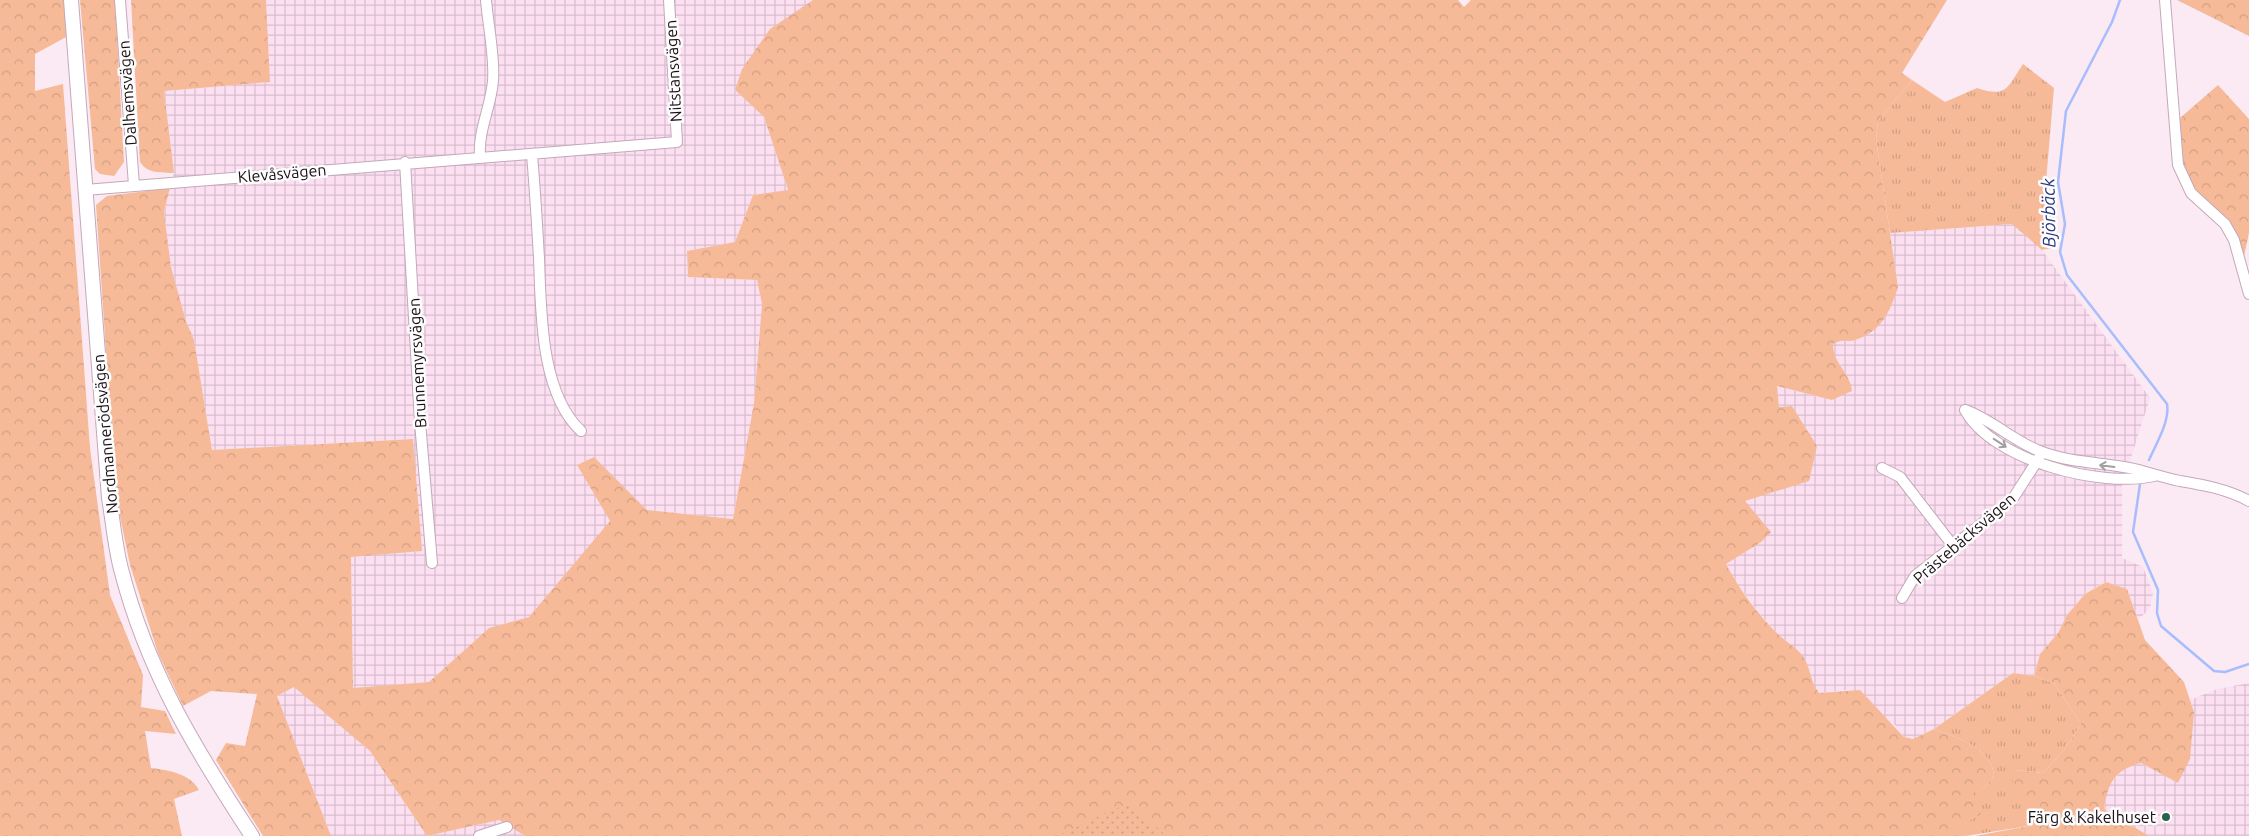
<svg xmlns="http://www.w3.org/2000/svg" width="2249" height="836" font-family="Ubuntu,sans-serif">
	<style>
		.industrial { fill: url(#industrial-grid) }
		.grass { fill: url(#grass-tufts) }
		.forest { fill: url(#forest-crowns) }
		.park { fill: url(#park-dots) }
		.lines { fill: none; stroke-linecap: round; stroke-linejoin: round }
		.stream { stroke: #a8bdfc; stroke-width: 2.5 }
		.minor-casing { stroke: #c4a8ba; stroke-width: 12 }
		.secondary-casing { stroke: #c4a8ba; stroke-width: 16 }
		.minor { stroke: #fff; stroke-width: 10 }
		.secondary { stroke: #fff; stroke-width: 14 }
		.oneway { stroke: #a39fa2 }
		.poi-dot { fill: #28634d; stroke: #fdfdfd; stroke-width: 2 }
		.labels { text-anchor: middle; dominant-baseline: central; stroke-width: 5; stroke-linejoin: round; paint-order: stroke }
		.street-label { font-size: 16px; fill: #1a1016; stroke: #fdfdfd }
		.poi-label { font-size: 16px; fill: #1a1016; stroke: #fdfdfd; text-anchor: end }
		.water-label { font-size: 18px; font-style: italic; fill: #293881; stroke: #fdfdfd }
	</style>
	<defs>
		<pattern id="industrial-grid" width="8" height="8" patternUnits="userSpaceOnUse" patternTransform="scale(1.25)"><rect width="8" height="8" fill="#fcdff1"/><path d="M0 4h8M4 0v8" fill="none" stroke="#d7bece"/></pattern>
		<pattern id="grass-tufts" width="24" height="20" patternUnits="userSpaceOnUse" patternTransform="scale(1.25)"><rect width="24" height="20" fill="#f6ba99"/><path d="M3 7l-1-3M5 7V3M7 7l1-3M15 17l-1-3M17 17v-4M19 17l1-3" fill="none" stroke="#d29f83"/></pattern>
		<pattern id="forest-crowns" width="20" height="18" patternUnits="userSpaceOnUse" patternTransform="scale(1.25)"><rect width="20" height="18" fill="#f6ba99"/><path d="M2 6a3 3 0 1 1 6 0M12 15a3 3 0 1 1 6 0" fill="none" stroke="#d29f83"/></pattern>
		<pattern id="park-dots" width="8" height="8" patternUnits="userSpaceOnUse" patternTransform="scale(1.25)"><rect width="8" height="8" fill="#f6ba99"/><path d="M2 2h.1M6 6h.1" fill="none" stroke="#d29f83" stroke-width="1.8" stroke-linecap="round"/></pattern>
	</defs>
	<rect width="100%" height="100%" fill="#fbeaf4"/>
	<path class="industrial" d="M266,0H813L735,90L764,117L788,191L753,195L735,242L687,251L688,277L757,280L762,304L754,403L733,519L647,510L593,457L577,465L611,521L529,617L489,628L429,682L353,689L351,556L422,551L412,439L212,450L194,340L186,321L171,267L164,212L174,173L164,91L270,82Z
		M2013,224L2042,250L2150,398L2122,486V558L2143,567L2153,593L2150,608L2138,620L2127,589L2105,582L2085,594L2067,615L2058,633L2040,654L2034,676L2013,673L1934,729L1912,739L1904,737L1895,725L1849,690L1819,693L1811,683L1808,668L1759,613L1734,580L1726,563L1761,542L1745,501L1816,446L1792,406L1779,407L1777,386L1832,400L1851,383L1832,351L1833,344L1843,339L1853,341L1898,287L1890,233Z
		M2249,683V836H2149L2104,809L2108,786L2124,768L2141,763L2179,783L2194,712L2190,700L2217,689Z
		M294,686L370,751L427,836L499,820L525,836H331L277,696Z"/>
	<path class="grass" d="M2023,64L2054,88L2045,194L2056,223L2052,248L2042,250L2012,224L1890,233L1876,139L1878,121L1912,80L1945,102L1977,88C2007,98 2007,88 2023,64Z
		M2013,673L2034,676L2054,683L2081,724L2065,749L2043,773L2014,770L2043,799L2034,825L1966,836L1958,827L1972,792L1984,788L1994,776C1992,748 1956,737 1934,729Z"/>
	<path class="forest" d="M0,0H65L68,36L35,54V91L63,84L90,448L110,595L143,675L141,707L165,711L176,734L145,731L151,768C168,770 191,774 199,790L174,799L182,836H0Z
		M80,0H115L124,162L114,176L100,174L95,169Z
		M131,0H266L270,82L164,91L174,173C160,172 148,174 140,162Z
		M813,0H1458L1464,7L1471,0H1947L1902,73L1912,80L1878,121L1876,139L1898,287C1890,312 1881,332 1855,340C1846,343 1845,338 1833,344C1832,362 1851,374 1852,391L1832,400L1777,386L1779,407L1792,406L1817,446L1809,481L1745,501L1771,532L1761,542L1726,564C1739,589 1758,615 1779,635C1786,642 1796,647 1802,655C1811,666 1809,680 1819,693L1860,690L1904,737L1913,739L1934,729C1956,737 1992,748 1994,776L1984,788L1972,793L1982,805L1981,814L1959,827L1966,836H525L499,820L427,836L370,751L294,687L277,696L331,836H263L216,760L226,743L245,746L257,694L211,691L183,706L158,653L130,565L116,497L96,205L107,196L170,188L164,212L171,267L186,321L194,340L212,450L413,439L422,551L351,557L353,688L429,682L489,628L529,617L610,521L577,465L594,457L647,510L733,519L754,403L762,304L757,280L688,277L687,251L735,242L753,195L788,190L764,117L735,90L742,69L770,29Z
		M2177,0H2249V36Z
		M2218,85L2249,119V233L2244,256L2237,237L2202,198L2188,178L2180,151V118Z
		M2106,582L2127,589L2145,640L2184,682L2194,712L2190,759L2178,783L2141,763C2115,770 2108,782 2104,809L2149,836H1975L2034,825L2042,799L2011,796L2014,770L2043,773L2065,749L2081,724L2054,683L2034,676L2040,654L2058,633L2067,615L2085,594Z"/>
	<path class="park" d="M1128,803L1167,836H1058L1059,835Z"/>
	<g class="lines">
		<path class="stream" d="M2120,0L2112,22L2066,111L2058,182L2065,224L2060,252L2067,275L2167,404C2170,421 2156,444 2149,460
			M2140,484L2133,532L2158,590L2157,613L2161,626L2214,671L2225,672L2249,664"/>
		<defs>
			<path id="minor" d="M120,0L134,185
				M2165,0L2178,165L2191,193L2225,224L2234,240L2249,294
				M532,155C535,189 537,223 539,258C541,310 540,393 581,431
				M480,156C478,131 491,106 493,81C495,57 488,25 486,0
				M405,162L420,422L432,563
				M85,190L677,142L669,0
				M1965,410C1993,420 2014,442 2042,452C2074,464 2107,462 2139,470C2153,474 2166,478 2180,481C2204,485 2227,489 2249,501
				M1965,410C1993,461 2101,488 2154,476
				M1882,468L1900,477L1954,547
				M1902,598L1915,576L2012,500L2039,458
				M479,836L507,827"/>
			<path id="secondary" d="M71,0L109,498C113,521 115,546 121,569C147,671 195,749 252,836"/>
		</defs>
		<use href="#minor" class="minor-casing"/>
		<use href="#secondary" class="secondary-casing"/>
		<use href="#minor" class="minor"/>
		<use href="#secondary" class="secondary"/>
	</g>
	<defs><path id="oneway-shaft" d="M-6 0H5M1.5-3L5.5 0L1.5 3" fill="none" stroke-width="1.6" stroke-linecap="round" stroke-linejoin="round" transform="scale(1.25)"/></defs>
	<g class="oneway">
		<use href="#oneway-shaft" transform="translate(2000 443) rotate(33)"/>
		<use href="#oneway-shaft" transform="translate(2107 466) rotate(-173)"/>
	</g>
	<circle class="poi-dot" cx="2166" cy="817" r="5"/>
	<g class="labels">
		<g class="street-label">
			<text transform="translate(673 71) rotate(-93)">Nitstansvägen</text>
			<text transform="translate(127 93) rotate(-94)">Dalhemsvägen</text>
			<text transform="translate(282 173) rotate(-5)">Klevåsvägen</text>
			<text transform="translate(417 363) rotate(-93)">Brunnemyrsvägen</text>
			<text transform="translate(105 434) rotate(-95)">Nordmannerödsvägen</text>
			<text transform="translate(1964 538) rotate(-41)">Prästebäcksvägen</text>
		</g>
		<g class="poi-label">
			<text x="2156" y="817">Färg &amp; Kakelhuset</text>
		</g>
		<g class="water-label">
			<text transform="translate(2048 213) rotate(-91)">Björbäck</text>
		</g>
	</g>
</svg>
